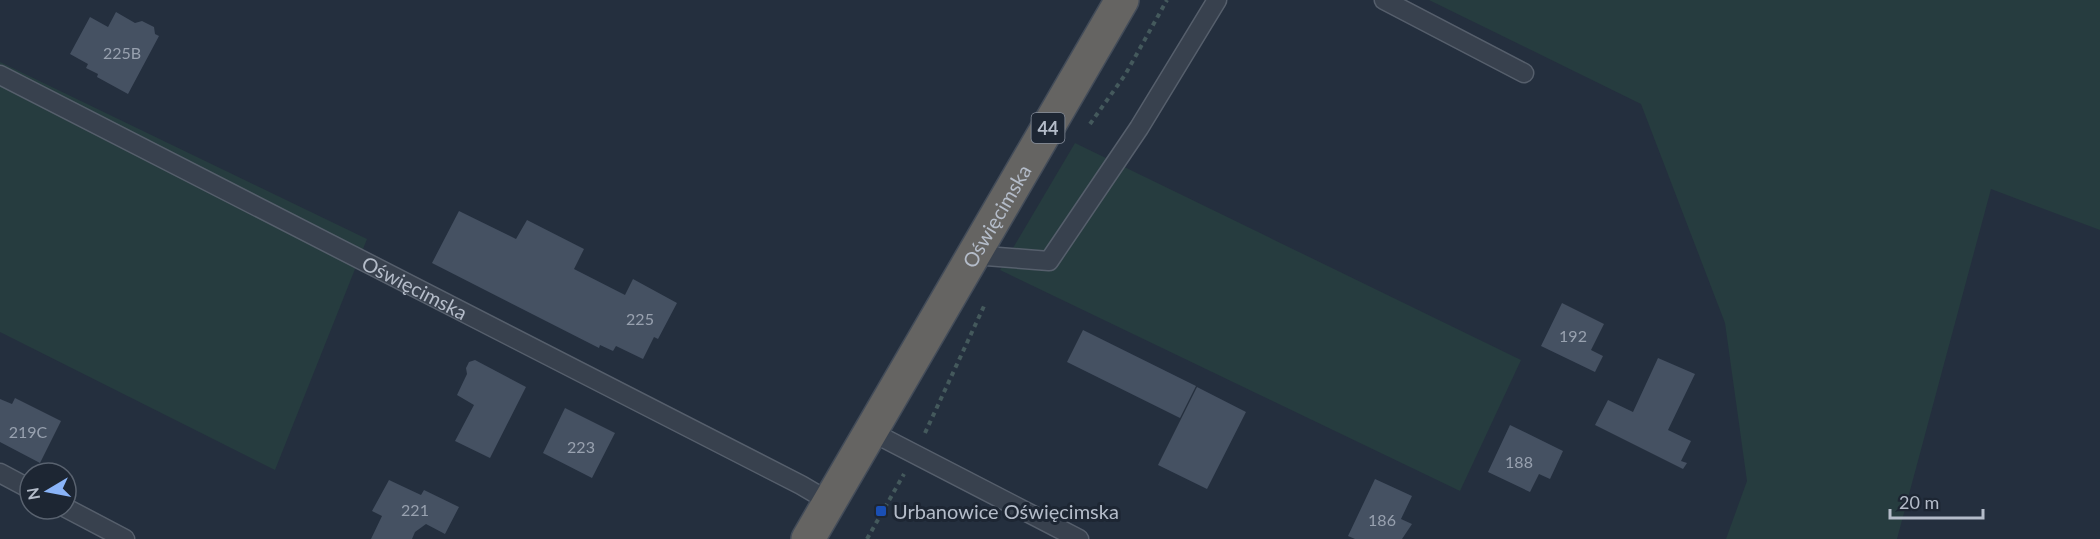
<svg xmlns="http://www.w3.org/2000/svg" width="2100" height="539" font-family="Lato,sans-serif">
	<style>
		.green { fill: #263c3f }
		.building { fill: #455162 }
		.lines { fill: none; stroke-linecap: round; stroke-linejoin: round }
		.service-casing { stroke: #565f6c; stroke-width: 21 }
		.trunk-casing { stroke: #434c59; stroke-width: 36 }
		.path { stroke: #44595c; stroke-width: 4; stroke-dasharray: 4.5 4.5; stroke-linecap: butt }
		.service { stroke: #38414e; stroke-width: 18 }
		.trunk { stroke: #656462; stroke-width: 33 }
		.transit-dot { fill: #1a4fb4; stroke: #1d2633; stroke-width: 2 }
		.labels { text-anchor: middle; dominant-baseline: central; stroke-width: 6; stroke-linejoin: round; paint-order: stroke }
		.number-label { font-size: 16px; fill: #98a1af }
		.shield { fill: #1d2633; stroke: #878f9c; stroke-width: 1.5 }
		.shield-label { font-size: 18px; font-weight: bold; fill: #b4bcc9 }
		.street-label { font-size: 20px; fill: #b4bcc9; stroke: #1d2633 }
		.poi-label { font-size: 20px; fill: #b4bcc9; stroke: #1d2633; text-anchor: start }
	</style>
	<rect width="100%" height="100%" fill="#242f3e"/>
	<path class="green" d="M1429,0H2100V230L1991,189L1897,539H1726L1747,481L1725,323L1641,104Z
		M0,62L367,239L275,470L0,332Z
		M1075,143L1521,360L1460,491L1000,270Z"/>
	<path class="building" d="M116,12L135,23L142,21L154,27L155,34L159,36L128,94L97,77L98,74L86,68L88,64L70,54L90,17L108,27Z
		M459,211L516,239L527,220L584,249L574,269L625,295L633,279L677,303L658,339L654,337L643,359L616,346L613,351L600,345L599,348L432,263Z
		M1562,303L1604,324L1591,350L1603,356L1595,372L1541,346Z
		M1083,330L1196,386L1180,418L1067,362Z
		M1658,358L1695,374L1668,430L1691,441L1681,461L1687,463L1683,469L1595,425L1608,400L1633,412Z
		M475,360L526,387L490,458L455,441L474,405L457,395L467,374L466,368L469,362Z
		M1197,387L1246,412L1207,489L1158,465Z
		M15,398L61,421L40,463L0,442V399L12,404Z
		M565,408L615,433L592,478L543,453Z
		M1510,425L1563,451L1550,479L1539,474L1530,492L1488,472Z
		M1375,479L1412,496L1401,519L1412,524L1402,539H1355L1348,536Z
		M389,480L421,495L424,490L459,507L445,534L426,524L415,532L412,539H371L382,516L372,511Z"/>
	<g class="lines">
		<defs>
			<g id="service">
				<path d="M1384,0L1524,73"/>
				<path id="s1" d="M0,75L801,485L830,502"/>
				<path d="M973,255L1049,261L1139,128L1217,0"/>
				<path d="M870,431L1079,539"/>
				<path d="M0,473L30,489"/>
				<path d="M66,508L125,539"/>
			</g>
			<g id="trunk">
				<path id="s2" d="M808,539L1122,0"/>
			</g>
		</defs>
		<use href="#service" class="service-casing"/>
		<use href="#trunk" class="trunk-casing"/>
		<path class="path" d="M1090,124L1125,75L1167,0
			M925,433L985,304
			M867,539L904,474"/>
		<use href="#service" class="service"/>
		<use href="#trunk" class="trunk"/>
	</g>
	<rect class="transit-dot" x="875" y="505" width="12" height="12" rx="3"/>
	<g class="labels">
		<g class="number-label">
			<text x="122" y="52">225B</text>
			<text x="640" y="318">225</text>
			<text x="1573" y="335">192</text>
			<text x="28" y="431">219C</text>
			<text x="581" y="446">223</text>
			<text x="1519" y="461">188</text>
			<text x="415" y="509">221</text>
			<text x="1382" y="519">186</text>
		</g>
		<rect class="shield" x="1031.5" y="113" width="33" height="30" rx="4.5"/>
		<g class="shield-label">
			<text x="1048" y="128">44</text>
		</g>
		<g class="street-label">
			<text stroke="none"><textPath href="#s2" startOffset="374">Oświęcimska</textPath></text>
			<text stroke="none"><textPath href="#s1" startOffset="466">Oświęcimska</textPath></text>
		</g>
		<g class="poi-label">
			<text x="893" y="511">Urbanowice Oświęcimska</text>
		</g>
	</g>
	<g transform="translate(48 491) rotate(260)"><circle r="28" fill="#1d2633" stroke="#59626f" stroke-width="1.5"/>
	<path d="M0-4.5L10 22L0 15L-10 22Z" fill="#8ab4f8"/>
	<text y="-9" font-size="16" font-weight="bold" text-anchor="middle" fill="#b4bcc9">N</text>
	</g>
	<path d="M1890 509v9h93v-9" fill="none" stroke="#b4bcc9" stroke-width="3"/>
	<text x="1899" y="509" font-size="18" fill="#b4bcc9" stroke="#1d2633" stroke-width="4.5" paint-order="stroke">20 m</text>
</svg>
